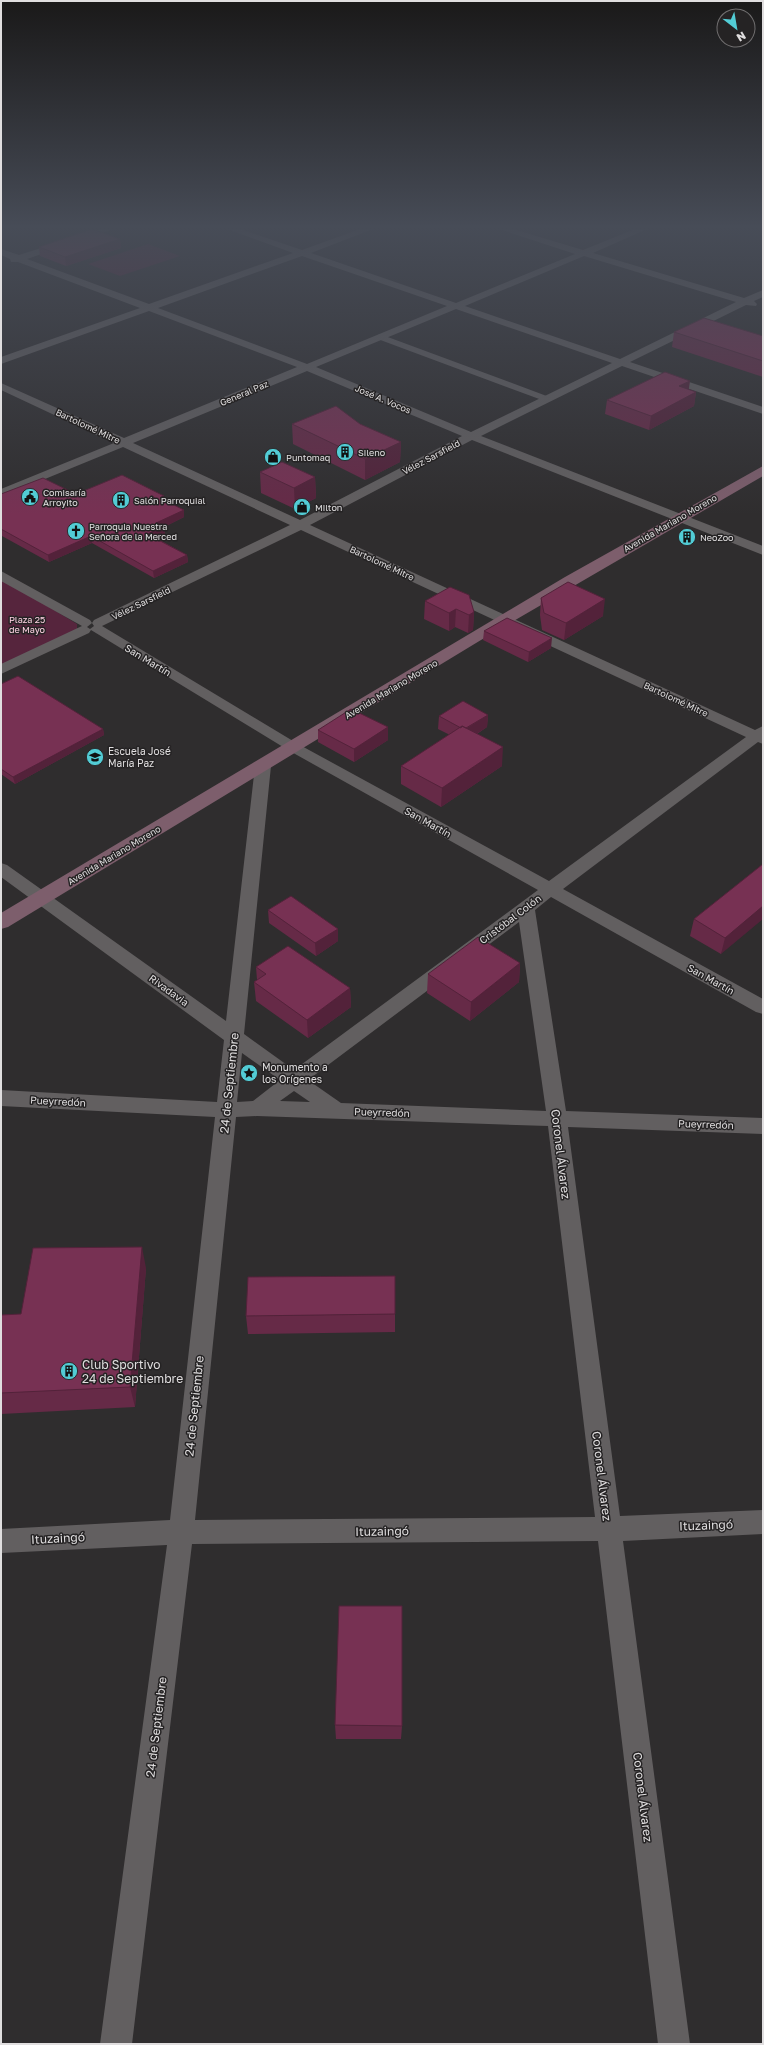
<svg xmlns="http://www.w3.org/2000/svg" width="764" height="2045" font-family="'Golos Text',sans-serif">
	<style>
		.green { fill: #56253d }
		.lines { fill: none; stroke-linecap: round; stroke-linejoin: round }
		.service { stroke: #625f60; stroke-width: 5.5 }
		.minor { fill: #625f60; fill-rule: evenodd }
		.secondary { fill: #7d5e6c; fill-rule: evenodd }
		.wall { fill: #662a47 }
		.shaded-wall { fill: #53223a }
		.building { fill: #773153; stroke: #53223a }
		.labels { text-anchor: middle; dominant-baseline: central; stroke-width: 3; stroke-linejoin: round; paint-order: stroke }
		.far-street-label { font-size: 9px; fill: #e0dedf; stroke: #252324 }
		.far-poi-label { font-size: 9px; fill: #e0dedf; stroke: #252324; text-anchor: start }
		.far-park-label { font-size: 9px; fill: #ffd3e4; stroke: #252324 }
		.street-label { font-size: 10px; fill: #e0dedf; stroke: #252324 }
		.poi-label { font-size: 10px; fill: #e0dedf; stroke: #252324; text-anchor: start }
		.near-street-label { font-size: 12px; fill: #e0dedf; stroke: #252324 }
		.near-poi-label { font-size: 12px; fill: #e0dedf; stroke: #252324; text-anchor: start }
	</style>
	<rect width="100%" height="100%" fill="#2f2d2e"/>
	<path class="green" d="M148,244L180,256L120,276L88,264Z
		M1,578L77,624V629L1,666Z"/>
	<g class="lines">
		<path class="service" d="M380,337L547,399"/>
		<path class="minor" d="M101,229H114L27,259L149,304L293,253L227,229H240L302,250L360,229H373L311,253L456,303L575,254L499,229H513L583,250L635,229H647L593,253L744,298L763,290V297L754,301L757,304L756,306L746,305L630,362L763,407V414L622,366L481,436L763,546V555L472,440L310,525L755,730L763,726V744L758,742L563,889L763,999V1014L756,1012L551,897L535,910L566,1111L763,1118V1134L568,1127L620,1516L763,1510V1534L623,1541L690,2044H658L598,1541L192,1544L132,2044H100L167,1545L1,1553V1529L170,1520L215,1117L1,1106V1090L217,1102L224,1040L1,877V863L7,865L226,1021L255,766L257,763H269L271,766L244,1034L294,1070L538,890L288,750L91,630L89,633L1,674V664L82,626L1,581V571L90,620L92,623L87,627L90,629L94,626L92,623L94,620L290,525L123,447L1,497V489L114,443L1,390V383L124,438L297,367L149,311L1,364V357L140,308L18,262H11L10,259L1,255V249L19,255ZM302,256L447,306L307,364L158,308ZM584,256L736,302L620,359L465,306ZM456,309L612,363L471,432L316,367ZM307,371L462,436L300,520L133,443ZM301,530L746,737L549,881L298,744L102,626ZM519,922L546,1111L341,1103L308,1080ZM242,1053L280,1080L253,1101L237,1102ZM294,1091L310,1102L280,1101ZM257,1116L548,1126L595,1517L195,1520L236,1117Z"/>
		<path class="secondary" d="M763,466V476L481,640L8,927L1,929V913L565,577Z"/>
	</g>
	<path class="wall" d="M120,239L121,248L66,266L40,256L39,247Z
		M674,332L763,336V377L672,347Z
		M688,390L696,392L694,406L649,430L605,414L607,400Z
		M292,424H360L401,442L400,462L365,480L293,444Z
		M282,462L315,477L316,498L295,509L261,493L260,472Z
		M1,494H76L165,501L184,510V517L164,527L165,534L156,538L187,555L188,562L154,578L92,543L49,562L2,536L1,537Z
		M541,598L603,616L564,640L542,630L540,615Z
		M425,601L474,612L473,630L468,633L455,627L449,631L424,619Z
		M484,631L551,648L528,662L483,640Z
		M1,684L103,729L104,735L15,784L1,774Z
		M488,715L487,727L477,734L502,766L441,807L401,784V766L450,735L438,729L439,716Z
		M318,730L388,740L354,762L318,742Z
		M763,864L721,954L690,936L694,919Z
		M268,910L338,929V941L316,956L269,923Z
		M520,963L519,982L470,1021L427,993L428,974Z
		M256,967L350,988L351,1007L308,1038L256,1001L254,982L257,980Z
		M146,1268L135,1407L1,1414V1315L21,1314Z
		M395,1314V1332L248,1334L246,1316Z
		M335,1725L402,1726L401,1739H336Z"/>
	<path class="shaded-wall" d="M120,239L121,248L66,266L65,257Z
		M690,381L688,394L679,386Z
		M696,392L694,406L649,430L651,416Z
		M401,442L400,462L365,480V459Z
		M315,477L316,498L295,509L294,488Z
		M164,496L165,504L160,498Z
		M184,510V517L160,529L164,527L165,534L148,541L147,534L156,523Z
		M1,529L2,536L1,537Z
		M91,536L92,543L49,562L48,555Z
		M187,555L188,562L154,578L153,571Z
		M605,599L603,616L564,640L566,623Z
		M456,609L455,627L449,631V613Z
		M474,612L473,630L468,633L469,615Z
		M552,638L551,648L528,662L529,652Z
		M488,715L487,727L464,742V730Z
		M388,727V740L354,762V749Z
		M103,729L104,735L15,784L13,777Z
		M503,747L502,766L441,807L442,788Z
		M763,906V919L721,954L725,938Z
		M338,929V941L316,956L315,943Z
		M520,963L519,982L470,1021L471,1002Z
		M350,988L351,1007L308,1038L307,1020Z
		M142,1247L146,1268L135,1407L130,1387Z"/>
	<path class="building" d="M92,229L120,239L65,257L39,247Z
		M704,318L763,336V361L674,332Z
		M665,372L690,381L679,386L696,392L651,416L607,400Z
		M336,406L360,424L401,442L365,459L292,424Z
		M282,462L315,477L294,488L260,472Z
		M122,475L164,496L160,498L184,510L156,523L164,527L147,534L187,555L153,571L91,536L48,555L1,529V494L43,478L76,494Z
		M568,582L605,599L566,623L544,613L541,598Z
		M450,587L469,595L474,612L469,615L456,609L449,613L425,601Z
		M507,618L552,638L529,652L484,631Z
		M18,676L103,729L13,777L1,769V684Z
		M463,701L488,715L466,728L462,726L461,728L439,716Z
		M351,709L388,727L354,749L318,730Z
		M462,726L503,747L442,788L401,766Z
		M763,864V906L725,938L694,919Z
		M291,896L338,929L315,943L268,910Z
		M478,937L520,963L471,1002L428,974Z
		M288,946L350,988L307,1020L254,982L266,974L256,967Z
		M142,1247L130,1387L1,1393V1315L21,1314L33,1248Z
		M395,1276V1314L246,1316L248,1277Z
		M339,1606H402V1726L335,1725Z"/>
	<linearGradient id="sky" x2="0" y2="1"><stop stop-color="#1a1919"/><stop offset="0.44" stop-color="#474c57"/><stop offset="1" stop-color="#474c57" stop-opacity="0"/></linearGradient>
	<rect width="764" height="515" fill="url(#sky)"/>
	<defs>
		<symbol id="building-disc" viewBox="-11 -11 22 22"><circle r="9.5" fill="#52ccd5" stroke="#252324"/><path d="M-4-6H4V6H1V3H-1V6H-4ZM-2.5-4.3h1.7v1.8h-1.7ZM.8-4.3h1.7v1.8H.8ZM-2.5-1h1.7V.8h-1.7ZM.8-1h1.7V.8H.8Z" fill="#111"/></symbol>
		<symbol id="shop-disc" viewBox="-11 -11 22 22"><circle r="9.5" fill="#52ccd5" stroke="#252324"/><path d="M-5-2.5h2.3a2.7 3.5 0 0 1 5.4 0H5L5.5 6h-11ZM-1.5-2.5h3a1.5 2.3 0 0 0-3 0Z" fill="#111"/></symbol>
		<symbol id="civic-disc" viewBox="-11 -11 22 22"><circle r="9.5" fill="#52ccd5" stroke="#252324"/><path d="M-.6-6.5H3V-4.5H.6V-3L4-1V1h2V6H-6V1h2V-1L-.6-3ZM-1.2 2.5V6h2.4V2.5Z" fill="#111"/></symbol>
		<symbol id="church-disc" viewBox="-11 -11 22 22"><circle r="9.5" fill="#52ccd5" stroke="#252324"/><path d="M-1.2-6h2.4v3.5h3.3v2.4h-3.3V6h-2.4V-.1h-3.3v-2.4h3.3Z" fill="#111"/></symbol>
		<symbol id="school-disc" viewBox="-11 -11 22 22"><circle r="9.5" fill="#52ccd5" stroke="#252324"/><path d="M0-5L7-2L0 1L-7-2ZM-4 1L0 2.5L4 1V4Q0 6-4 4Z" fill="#111"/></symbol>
		<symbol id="sight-disc" viewBox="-11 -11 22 22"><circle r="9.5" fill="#52ccd5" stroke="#252324"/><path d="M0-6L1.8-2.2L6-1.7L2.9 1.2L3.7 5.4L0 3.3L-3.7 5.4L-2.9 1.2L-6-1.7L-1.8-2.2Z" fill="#111"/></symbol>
	</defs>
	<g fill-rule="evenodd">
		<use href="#building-disc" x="335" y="442" width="20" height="20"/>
		<use href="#shop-disc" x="263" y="447" width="20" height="20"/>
		<use href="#civic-disc" x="20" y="487" width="20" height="20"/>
		<use href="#building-disc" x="111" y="490" width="20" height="20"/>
		<use href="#shop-disc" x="292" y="497" width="20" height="20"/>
		<use href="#church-disc" x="66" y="521" width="20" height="20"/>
		<use href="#building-disc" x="677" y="527" width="20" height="20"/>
		<use href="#school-disc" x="85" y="747" width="20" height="20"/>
		<use href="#sight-disc" x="239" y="1063" width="20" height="20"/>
		<use href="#building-disc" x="59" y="1361" width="20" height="20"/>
	</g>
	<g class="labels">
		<g class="far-street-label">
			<text transform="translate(244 393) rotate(-23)">General Paz</text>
			<text transform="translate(383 399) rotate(23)">José A. Vocos</text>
			<text transform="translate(88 426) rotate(25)">Bartolomé Mitre</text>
			<text transform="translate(431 457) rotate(-28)">Vélez Sarsfield</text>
			<text transform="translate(670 523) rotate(-30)">Avenida Mariano Moreno</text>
			<text transform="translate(382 563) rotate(25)">Bartolomé Mitre</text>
			<text transform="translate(141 603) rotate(-26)">Vélez Sarsfield</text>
			<text transform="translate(391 689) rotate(-31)">Avenida Mariano Moreno</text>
			<text transform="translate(676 699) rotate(25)">Bartolomé Mitre</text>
			<text transform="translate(114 855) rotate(-31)">Avenida Mariano Moreno</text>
		</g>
		<g class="far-poi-label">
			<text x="358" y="452">Sileno</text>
			<text x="286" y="457">Puntomaq</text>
			<text x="43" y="492">Comisaría<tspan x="43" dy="10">Arroyito</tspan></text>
			<text x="134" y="500">Salón Parroquial</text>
			<text x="315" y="507">Milton</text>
			<text x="89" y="526">Parroquia Nuestra<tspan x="89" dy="10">Señora de la Merced</tspan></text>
			<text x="700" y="537">NeoZoo</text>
		</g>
		<g class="far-park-label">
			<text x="27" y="619">Plaza 25<tspan x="27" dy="10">de Mayo</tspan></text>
		</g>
		<g class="street-label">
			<text transform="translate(148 660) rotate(31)">San Martín</text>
			<text transform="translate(428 822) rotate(29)">San Martín</text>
			<text transform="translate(510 919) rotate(-37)">Cristóbal Colón</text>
			<text transform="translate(711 979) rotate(29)">San Martín</text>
			<text transform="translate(169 990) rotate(36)">Rivadavia</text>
			<text transform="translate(58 1101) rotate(3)">Pueyrredón</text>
			<text transform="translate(382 1112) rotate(2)">Pueyrredón</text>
			<text transform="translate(706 1124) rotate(2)">Pueyrredón</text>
		</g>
		<g class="poi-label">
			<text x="108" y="751">Escuela José<tspan x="108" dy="12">María Paz</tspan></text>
			<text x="262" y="1067">Monumento a<tspan x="262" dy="12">los Orígenes</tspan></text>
		</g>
		<g class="near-street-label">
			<text transform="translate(229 1083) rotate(-84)">24 de Septiembre</text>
			<text transform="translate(561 1154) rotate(83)">Coronel Álvarez</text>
			<text transform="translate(194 1406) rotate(-84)">24 de Septiembre</text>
			<text transform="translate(602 1476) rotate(83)">Coronel Álvarez</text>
			<text transform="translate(706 1525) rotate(-2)">Ituzaingó</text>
			<text transform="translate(382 1531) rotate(-1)">Ituzaingó</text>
			<text transform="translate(58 1538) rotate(-3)">Ituzaingó</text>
			<text transform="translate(156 1727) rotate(-83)">24 de Septiembre</text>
			<text transform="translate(643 1797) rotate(83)">Coronel Álvarez</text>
		</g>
		<g class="near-poi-label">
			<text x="82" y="1364">Club Sportivo<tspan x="82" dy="14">24 de Septiembre</tspan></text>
		</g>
	</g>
	<rect width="764" height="2045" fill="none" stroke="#e0dedf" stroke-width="4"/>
	<g transform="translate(736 28) rotate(149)"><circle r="19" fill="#252324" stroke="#706e6f"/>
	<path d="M0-3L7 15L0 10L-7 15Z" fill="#52ccd5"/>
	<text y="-6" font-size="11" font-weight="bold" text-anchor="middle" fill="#e0dedf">N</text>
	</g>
</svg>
